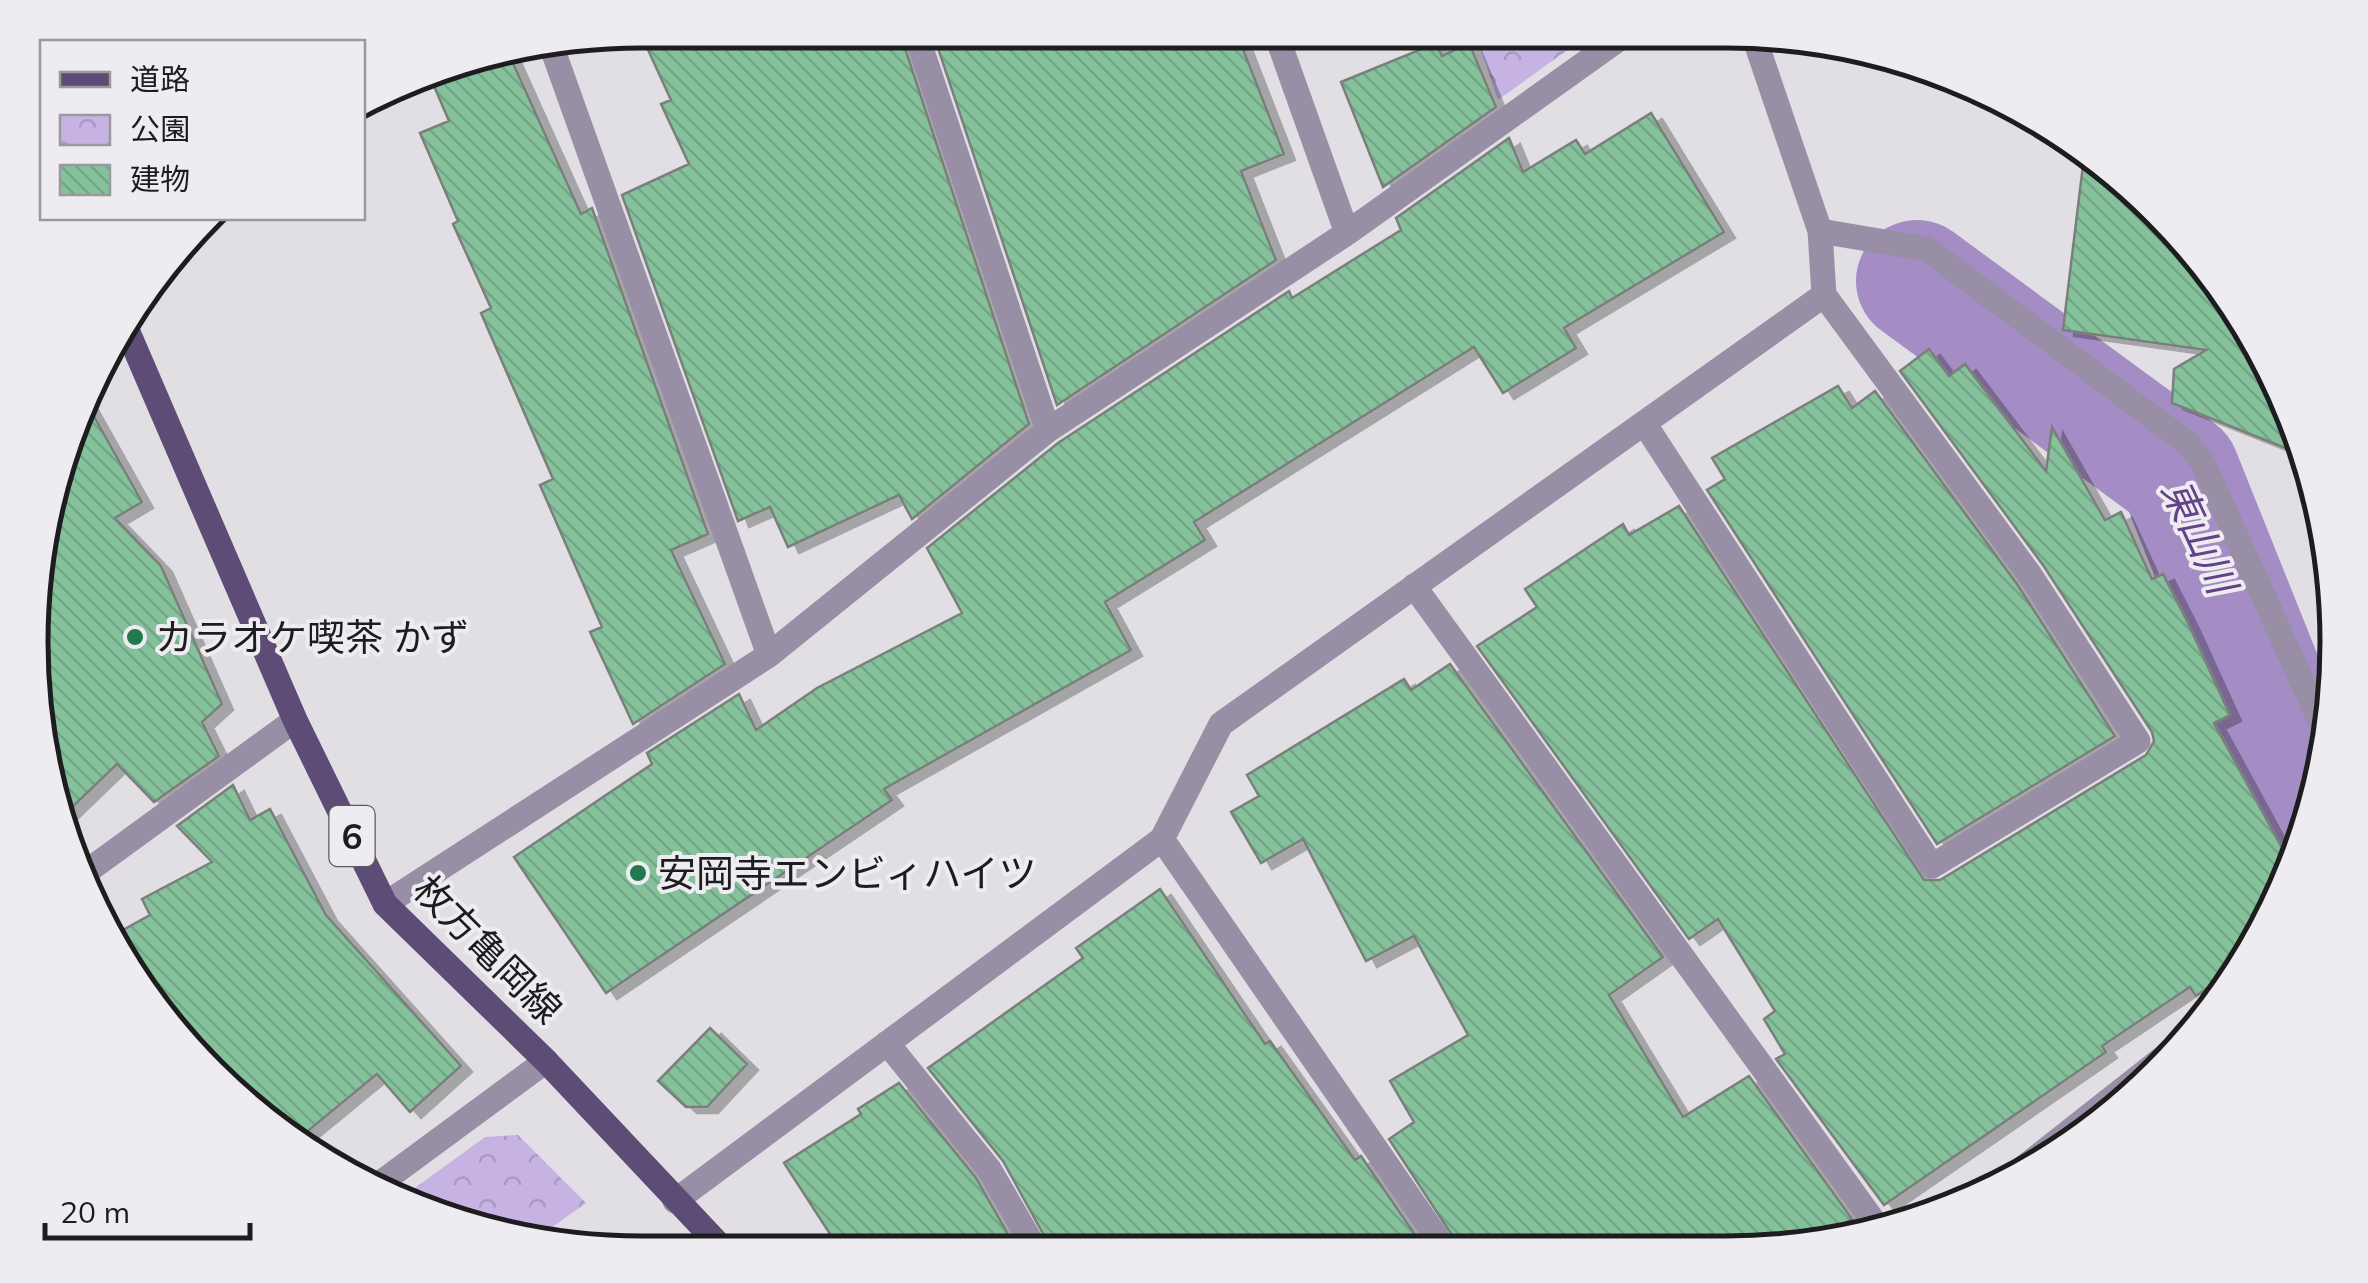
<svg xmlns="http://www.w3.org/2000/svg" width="2368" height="1283" font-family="Mulish,'Noto Sans JP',sans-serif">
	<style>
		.park { fill: url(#park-crowns) }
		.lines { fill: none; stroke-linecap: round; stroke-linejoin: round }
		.river { stroke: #a38dc4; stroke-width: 122 }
		.building { fill: url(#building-back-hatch); stroke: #7a7f7b; stroke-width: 2.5; filter: url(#shadow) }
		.minor { stroke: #988fa7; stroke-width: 25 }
		.major { stroke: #5d4c76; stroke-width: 25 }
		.poi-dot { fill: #22794d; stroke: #eeecf1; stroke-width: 4 }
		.labels { text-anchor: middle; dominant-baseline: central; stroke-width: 8; stroke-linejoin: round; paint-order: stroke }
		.shield { fill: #eeecf1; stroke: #5c5b5e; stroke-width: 2.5 }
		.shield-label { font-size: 35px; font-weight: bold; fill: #1d1d1f }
		.poi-label { font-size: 38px; fill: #1d1d1f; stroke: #eeecf1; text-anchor: start }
		.street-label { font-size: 38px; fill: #1d1d1f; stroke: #eeecf1 }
		.water-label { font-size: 40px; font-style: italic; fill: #614387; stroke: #eeecf1 }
		.rim { fill: none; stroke: #1d1d1f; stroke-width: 5 }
	</style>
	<defs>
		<pattern id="park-crowns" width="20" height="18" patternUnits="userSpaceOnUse" patternTransform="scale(2.5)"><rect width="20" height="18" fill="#c6b3e4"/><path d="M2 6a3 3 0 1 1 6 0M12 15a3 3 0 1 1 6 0" fill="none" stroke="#aa9ac3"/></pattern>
		<pattern id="building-back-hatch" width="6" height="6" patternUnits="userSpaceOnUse" patternTransform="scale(2.5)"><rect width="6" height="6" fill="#85c29c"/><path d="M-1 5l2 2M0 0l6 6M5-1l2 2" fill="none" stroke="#72a686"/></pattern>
		<filter id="shadow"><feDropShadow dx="11" dy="6" stdDeviation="0" flood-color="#0004"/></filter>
	</defs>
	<rect width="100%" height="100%" fill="#e1dfe4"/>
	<path class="park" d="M1474,31H1594L1498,100Z
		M518,1135L586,1203L534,1240L483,1232L401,1198L485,1137Z"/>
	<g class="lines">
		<path class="river" d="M1917,281L2179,473L2276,715L2271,810L2291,843"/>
	</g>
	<path class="building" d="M639,30H899L1029,424L912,519L899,495L788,547L770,507L738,521L622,195L689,164L661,104L671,100Z
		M932,30L1236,31L1284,154L1241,171L1276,260L1057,405Z
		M1436,43L1442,56L1469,43L1496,107L1383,187L1341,82Z
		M508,52L581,214L592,208L708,534L671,550L725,664L633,724L590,632L602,627L540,485L553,479L481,313L491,308L453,224L458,221L420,133L449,121L428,72L444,63Z
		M1651,113L1724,232L1564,328L1576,348L1503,393L1474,347L1194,522L1205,540L1105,602L1131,650L884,789L892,800L606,993L514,857L652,764L647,753L739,694L756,730L817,688L962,613L927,548L1058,443L1289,291L1292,298L1401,230L1396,218L1509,138L1523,172L1576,140L1585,154Z
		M2084,157L2211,269L2303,455L2172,403L2174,369L2206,350L2063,330Z
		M1929,349L1949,376L1965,364L2046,471L2052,427L2105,520L2121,512L2152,579L2163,574L2187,621L2230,715L2214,723L2287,857L2256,947L2244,962L2196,996L2190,987L2102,1046L2106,1052L1884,1205L1776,1059L1785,1054L1764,1019L1775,1011L1718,919L1689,939L1477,646L1537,607L1525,589L1623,524L1629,535L1679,506L1924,880H1940L2146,755L2154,741L2152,732L2043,565L1900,371Z
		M1838,386L1852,408L1875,391L2017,584L2115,736L1937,844L1707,490L1725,479L1712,458Z
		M87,404L142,502L115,518L161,566L222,704L202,722L219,756L154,802L117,764L63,816L32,679L51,484Z
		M1450,664L1663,957L1609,995L1683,1117L1749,1076L1852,1219L1798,1248L1461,1249L1389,1139L1414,1122L1390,1081L1468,1035L1414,936L1366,961L1303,839L1261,863L1231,812L1259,796L1247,775L1404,679L1411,690Z
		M233,785L250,820L270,809L326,915L461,1066L410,1112L377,1074L297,1140L181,1044L114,935L150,915L142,899L212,862L177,826Z
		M1160,889L1265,1044L1270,1041L1355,1160L1361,1156L1425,1249L1052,1250L1003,1161L928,1068L1083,958L1076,948Z
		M710,1028L747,1064L707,1107H686L658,1081Z
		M899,1083L976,1178L1017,1250L841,1251L784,1163L861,1114L858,1109Z"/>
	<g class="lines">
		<path class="minor" d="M915,30L1048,430
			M1275,31L1347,233
			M551,45L769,655
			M1820,231L1927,249L2190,445L2202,461L2326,734
			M1644,423L1932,866L2138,741L2030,575L1824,295
			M1414,586L1880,1230
			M2326,728L2330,674
			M1162,839L1445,1249
			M78,878L295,720
			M385,904L769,655L1048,430L1347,233L1630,31
			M887,1043L989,1169L1036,1250
			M2013,1176L2183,1042
			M375,1187L546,1061
			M675,1201L1162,839L1221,724L1824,295L1820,231L1752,31"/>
		<path class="major" d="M124,323L295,720L385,904L546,1061L725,1251"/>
	</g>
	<g class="poi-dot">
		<circle cx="135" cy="637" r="10"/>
		<circle cx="638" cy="873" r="10"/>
	</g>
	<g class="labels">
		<rect class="shield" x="329.5" y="806" width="45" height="60" rx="8"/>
		<g class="shield-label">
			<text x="352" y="836">6</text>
		</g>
		<g class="poi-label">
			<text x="155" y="637">カラオケ喫茶 かず</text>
			<text x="658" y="873">安岡寺エンビィハイツ</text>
		</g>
		<g class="street-label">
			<text transform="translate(488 949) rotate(45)">枚方亀岡線</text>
		</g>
		<g class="water-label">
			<text transform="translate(2200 536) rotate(65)">東山川</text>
		</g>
	</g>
	<path d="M0 0H2368V1283H0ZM642 48H1726A594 594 0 0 1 2320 642V642A594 594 0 0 1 1726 1236H642A594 594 0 0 1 48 642V642A594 594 0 0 1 642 48Z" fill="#eeecf1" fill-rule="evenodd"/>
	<path class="rim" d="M642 48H1726A594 594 0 0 1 2320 642V642A594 594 0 0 1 1726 1236H642A594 594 0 0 1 48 642V642A594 594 0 0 1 642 48Z"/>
	<rect x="40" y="40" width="325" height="180" fill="#eeecf1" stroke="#9a999d" stroke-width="2.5"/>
	<rect x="60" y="72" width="50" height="15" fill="#5d4c76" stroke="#9a999d" stroke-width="2.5"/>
	<text x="130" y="90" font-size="30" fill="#1d1d1f">道路</text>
	<rect x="60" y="115" width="50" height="30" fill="url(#park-crowns)" stroke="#9a999d" stroke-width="2.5"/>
	<text x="130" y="140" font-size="30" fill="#1d1d1f">公園</text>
	<rect x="60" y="165" width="50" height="30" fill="url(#building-back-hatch)" stroke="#9a999d" stroke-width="2.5"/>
	<text x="130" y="190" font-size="30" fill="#1d1d1f">建物</text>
	<path d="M45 1223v15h205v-15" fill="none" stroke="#1d1d1f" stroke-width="5"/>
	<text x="60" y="1223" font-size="30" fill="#1d1d1f" stroke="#eeecf1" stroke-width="8" paint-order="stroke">20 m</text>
</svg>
